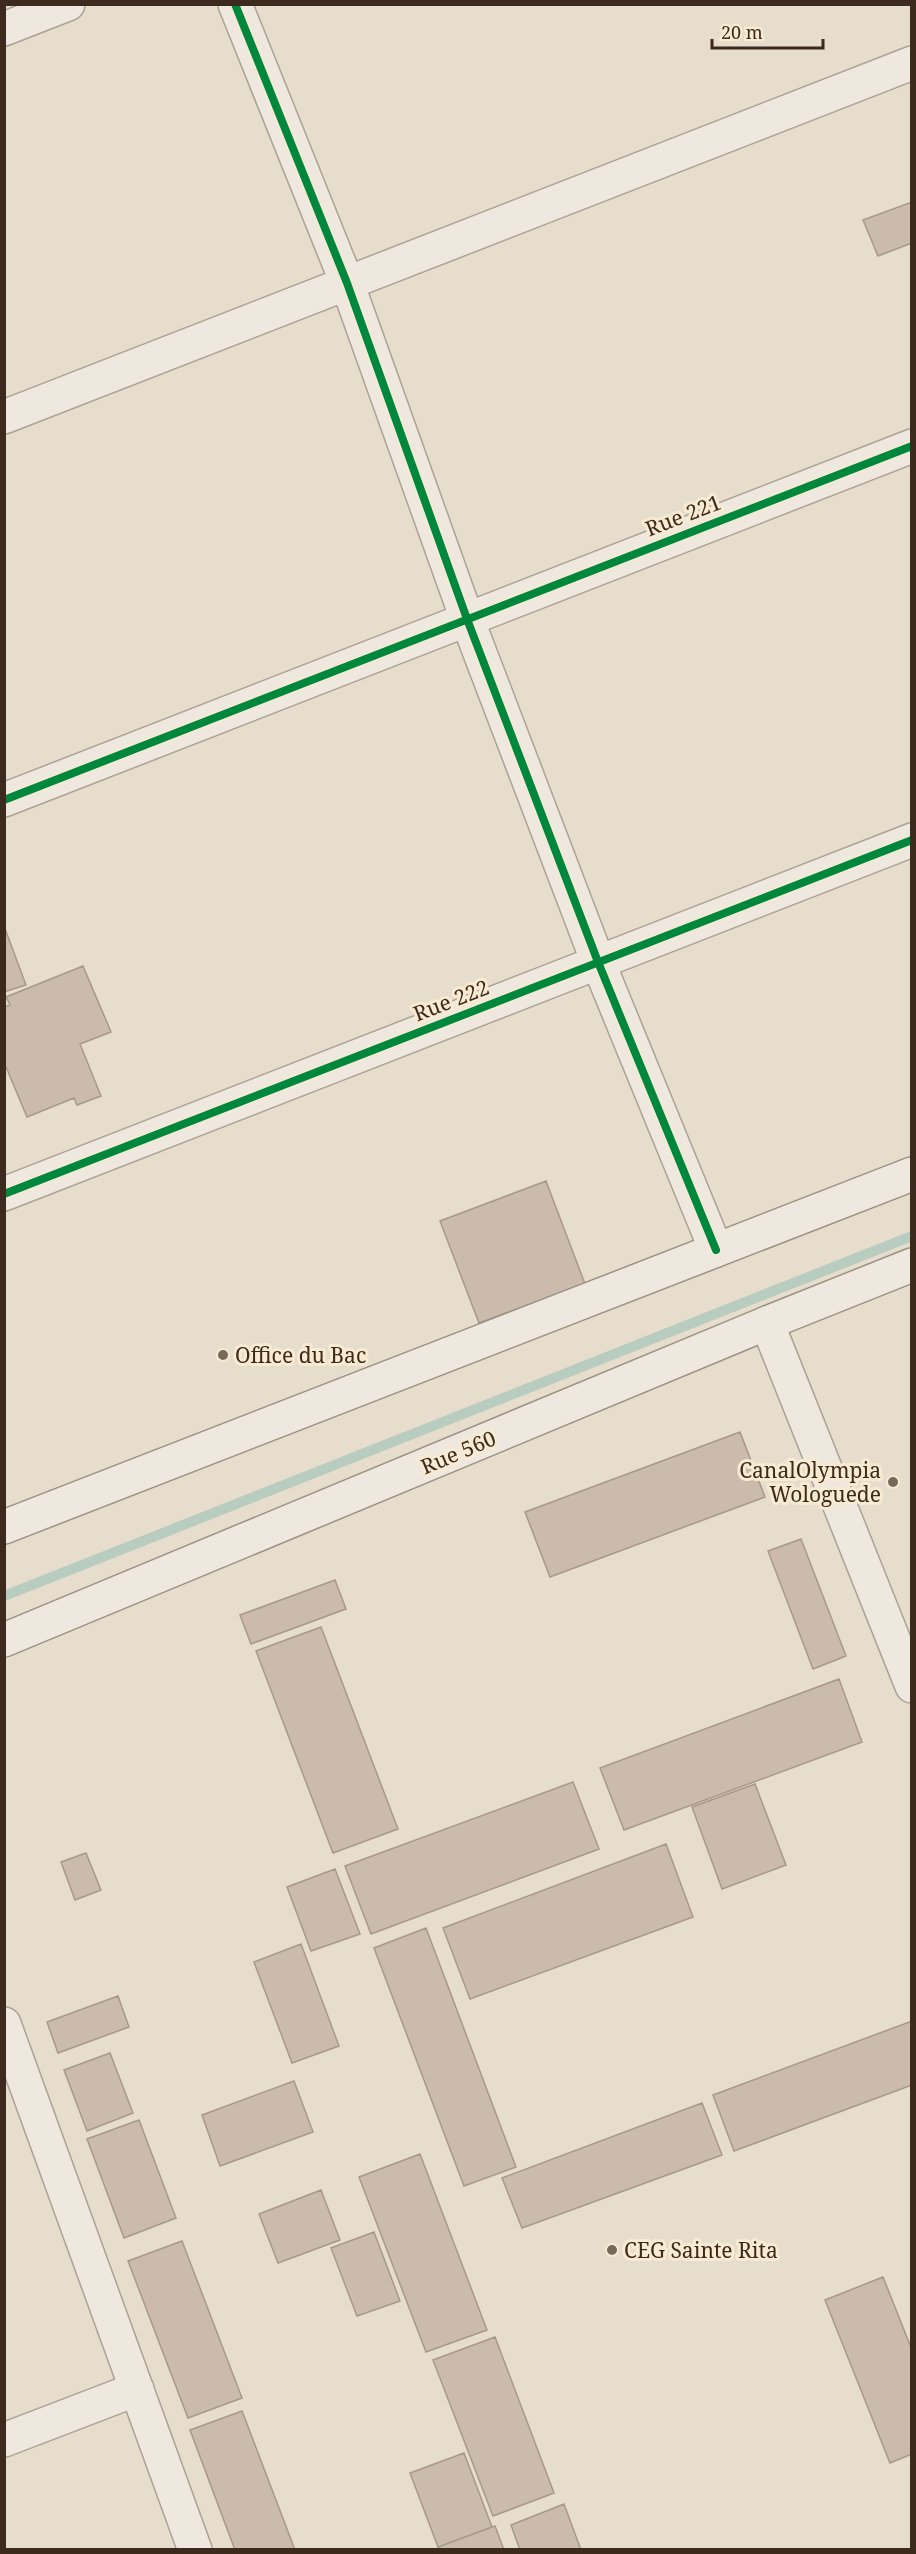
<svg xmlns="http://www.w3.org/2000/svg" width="916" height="2554" font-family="'Noto Serif',serif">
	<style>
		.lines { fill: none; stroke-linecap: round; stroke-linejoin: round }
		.stream { stroke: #b8ccbf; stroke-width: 10 }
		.building { fill: #cabbad; stroke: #a7988b; stroke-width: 1.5 }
		.minor-casing { stroke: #aba296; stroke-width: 36 }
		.secondary-casing { stroke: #9b9285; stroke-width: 36 }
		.minor { stroke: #eee8df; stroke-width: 33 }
		.secondary { stroke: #eee8df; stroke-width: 33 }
		.cycleway-casing { stroke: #f8ebd2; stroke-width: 11 }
		.cycleway { stroke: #00873e; stroke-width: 8 }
		.poi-dot { fill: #77695a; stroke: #f8ebd2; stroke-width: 2 }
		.labels { text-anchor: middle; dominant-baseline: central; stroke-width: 6; stroke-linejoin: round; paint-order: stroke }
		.street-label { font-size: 21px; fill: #3b2a1d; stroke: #f8ebd2 }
		.poi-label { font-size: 21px; fill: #3b2a1d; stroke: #f8ebd2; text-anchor: start }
	</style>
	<rect width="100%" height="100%" fill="#e6ddcc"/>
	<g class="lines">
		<path class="stream" d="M4,1596L912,1236"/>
	</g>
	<path class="building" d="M912,202V243L878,256L863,220Z
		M4,926L26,985L4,992Z
		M83,966L111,1032L80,1044L101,1096L77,1105L74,1098L27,1117L4,1062V1007L10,1005L6,997Z
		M546,1181L585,1284L479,1323L440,1221Z
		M740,1432L765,1497L550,1577L525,1512Z
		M801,1539L846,1656L813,1669L768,1551Z
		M335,1580L346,1609L251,1644L240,1615Z
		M321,1627L398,1829L333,1853L256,1651Z
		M839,1679L862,1742L624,1830L600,1768Z
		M573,1782L599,1849L371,1934L345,1866Z
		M755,1784L786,1865L722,1889L692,1807Z
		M666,1844L693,1917L470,1999L443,1928Z
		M86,1853L101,1890L75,1900L61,1862Z
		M335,1869L360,1934L311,1951L287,1887Z
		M426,1928L516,2167L464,2186L374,1948Z
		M301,1944L339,2046L292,2063L254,1962Z
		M118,1996L129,2027L58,2053L47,2022Z
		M912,2021V2085L734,2151L713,2095Z
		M110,2053L133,2113L87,2131L64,2070Z
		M294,2081L313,2132L220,2166L202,2115Z
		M702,2103L722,2155L522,2228L502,2178Z
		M139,2120L176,2218L124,2238L87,2139Z
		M420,2154L487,2330L426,2352L359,2177Z
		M321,2190L340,2240L278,2263L259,2214Z
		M374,2232L400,2301L357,2316L331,2248Z
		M182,2241L242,2398L188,2418L128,2261Z
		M883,2277L912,2350V2454L890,2463L825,2300Z
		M495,2337L554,2493L493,2516L433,2360Z
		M242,2411L295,2550H235L190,2430Z
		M464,2453L492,2527L438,2547L410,2473Z
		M564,2504L581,2550H520L511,2525Z
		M495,2526L504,2550H439L438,2547Z"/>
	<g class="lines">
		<defs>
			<path id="minor" d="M235,4L347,283L467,619L598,962L716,1250
				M4,29L68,4
				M4,417L912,63
				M4,800L912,446
				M4,1194L912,840
				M767,1323L912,1686
				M4,2024L195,2550
				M4,2440L137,2389"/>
			<path id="secondary" d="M4,1527L912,1174
				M4,1640L767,1323L912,1265"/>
		</defs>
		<use href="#minor" class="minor-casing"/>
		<use href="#secondary" class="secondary-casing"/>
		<use href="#minor" class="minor"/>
		<use href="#secondary" class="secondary"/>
		<defs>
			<path id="cycleway" d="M235,4L347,283L467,619L598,962L716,1250
				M4,800L912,446
				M4,1194L912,840"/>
		</defs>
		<use href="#cycleway" class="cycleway-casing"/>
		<use href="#cycleway" class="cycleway"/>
	</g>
	<g class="poi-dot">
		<circle cx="223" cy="1355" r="6"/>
		<circle cx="893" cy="1482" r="6"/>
		<circle cx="612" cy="2250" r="6"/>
	</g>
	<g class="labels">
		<g class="street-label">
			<text transform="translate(683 515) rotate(-21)">Rue 221</text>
			<text transform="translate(451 1000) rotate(-21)">Rue 222</text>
			<text transform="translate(458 1452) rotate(-23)">Rue 560</text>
		</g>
		<g class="poi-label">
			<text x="235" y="1355">Office du Bac</text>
			<text x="881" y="1470" text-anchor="end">CanalOlympia<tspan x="881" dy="24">Wologuede</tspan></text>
			<text x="624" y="2250">CEG Sainte Rita</text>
		</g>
	</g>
	<rect width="916" height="2554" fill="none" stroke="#3b2a1d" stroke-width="12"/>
	<path d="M712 39v9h111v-9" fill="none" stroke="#3b2a1d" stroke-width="3"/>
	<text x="721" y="39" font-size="18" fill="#3b2a1d" stroke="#f8ebd2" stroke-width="4.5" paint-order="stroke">20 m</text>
</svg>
